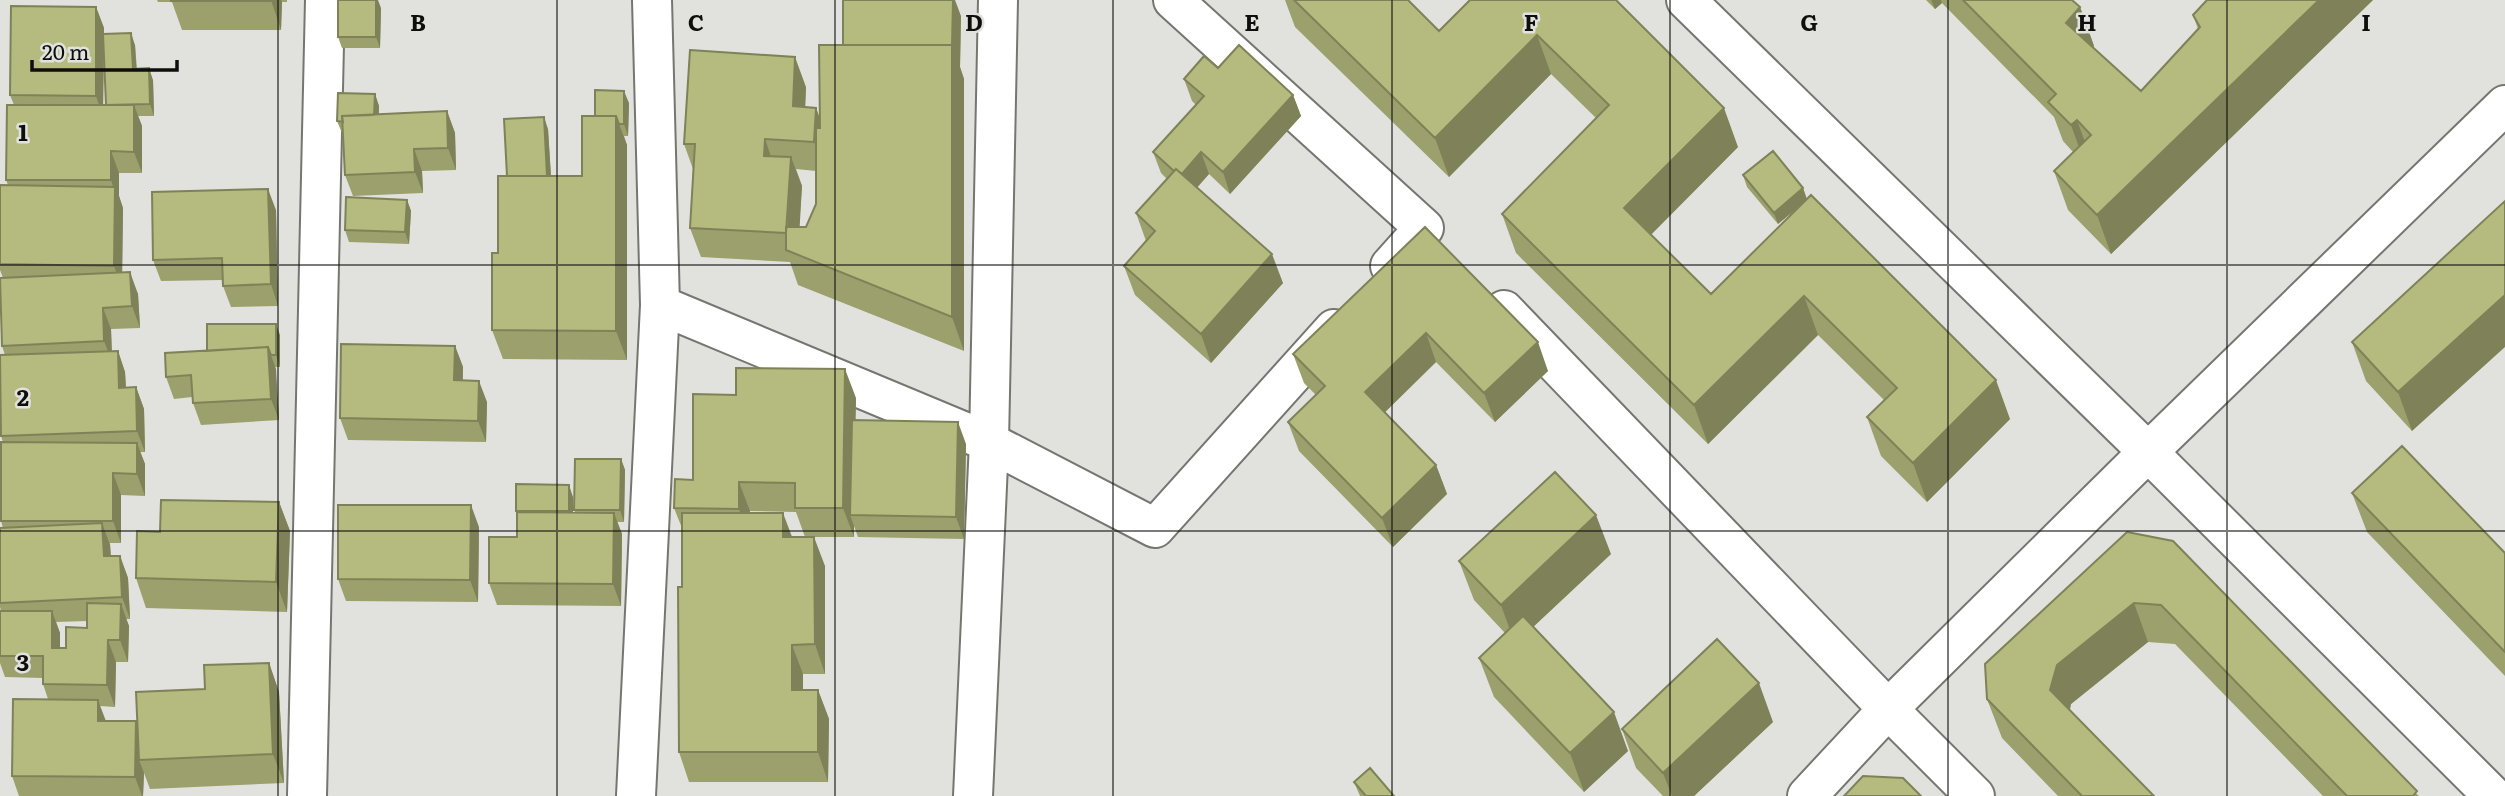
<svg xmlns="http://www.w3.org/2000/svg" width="2505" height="796" font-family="Literata,serif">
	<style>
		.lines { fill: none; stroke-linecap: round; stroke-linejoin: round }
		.minor-casing { stroke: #767671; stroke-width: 42 }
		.minor { stroke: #fff; stroke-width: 38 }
		.wall { fill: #9ca06c; fill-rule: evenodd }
		.shaded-wall { fill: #7f8258 }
		.building { fill: #b5ba7e; stroke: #7f8258; stroke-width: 2 }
		.grid { fill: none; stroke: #0e0e0d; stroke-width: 2; stroke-opacity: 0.55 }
		.grid-label { font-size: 23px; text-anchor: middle; font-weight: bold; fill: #0e0e0d; stroke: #e1e2dd; stroke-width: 5; stroke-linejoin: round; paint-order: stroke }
	</style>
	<rect width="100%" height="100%" fill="#e1e2dd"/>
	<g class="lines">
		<defs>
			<path id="minor" d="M652,0L660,305L989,442L998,0
				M1173,0L1424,228L1390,266
				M1686,0L2148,452L2505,105
				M1504,310L1888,709L1975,796
				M307,796L325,0
				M636,796L660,305
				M973,796L989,442L1155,528L1334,329
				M1807,796L1888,709L2148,452L2493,796"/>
		</defs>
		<use href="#minor" class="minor-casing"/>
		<use href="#minor" class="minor"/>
	</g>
	<path class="wall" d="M157,0H287V2H282L281,30H182L172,2H158Z
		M1285,0H1408L1439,31L1616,0L1738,147L1651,234L1711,294L1801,205L1778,224L1747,187L1743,175L1803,188L1807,199L2010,419L1927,502L1881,456L1867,417L1884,400L1818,335L1708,444L1516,253L1502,214L1596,118L1551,74L1449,177L1295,27Z
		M1926,0H2072L2080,7L2094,46L2093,48L2141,91L2198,29L2193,15L2207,0H2373L2111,254L2068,210L2054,171L2073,152L2063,141L2054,117L1942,3L1935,9Z
		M96,7L104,28V34L135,45L137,69L153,80L154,116H138L142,126V173H119V196L123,208L122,272L138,294L140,328L111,329L112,351H118L125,372L126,387H136L144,409L145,452H140L145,464V496L121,495V543H110L111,556H120L128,578L130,619H126L129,626L128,662H116L115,707L100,706L106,721H136L205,689L269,663L279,692L284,783L150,789L144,773L143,796H19L12,776L48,699L43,684V678L5,677L0,663V611H1L0,607V528H3L1,521L3,442L1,436L5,355L2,346L3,278L0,270V185H8L6,180L14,105L10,95ZM104,48L106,105H103ZM87,621V628L66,648H60V633L56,622Z
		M381,8L380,48H342L338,37Z
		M961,16L960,67L964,79V351L798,285L790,262L701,257L690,228L693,169L684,144L806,87L805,107L816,108L820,118ZM796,169L816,171V204L806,227H799L802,186Z
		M1218,68L1293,95L1301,116L1230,194L1209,174L1197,187L1283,283L1211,363L1135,295L1124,266L1146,241L1136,213L1167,179L1161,173L1153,152L1196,105L1192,101L1184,79Z
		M375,94L379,106V114L447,111L455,133L456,170L422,171L423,193L353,196L345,175L343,133H342L337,121Z
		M629,103L628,136H624L627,145V360L503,359L492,330L498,253L507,176L548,129L551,176H582L595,116Z
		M407,200L411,211L409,244L349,242L345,230Z
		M2505,201L2412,431L2366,381L2352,342Z
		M276,210L278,306L231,307L223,286V280L161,281L153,260Z
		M1425,227L1548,371L1495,422L1436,362L1385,412L1436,465L1447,494L1393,547L1299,451L1288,422L1316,395L1304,383L1293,354Z
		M280,335V367H275L279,420L201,425L193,403L192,397L174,399L166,377L207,351Z
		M455,346L463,367V380L487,402L486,442L348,440L340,418Z
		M856,398L855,420L966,444L964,539L858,537L854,526V537H805L796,512L750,511V513L792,537L825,566V674H803V690H818L829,719L828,782H689L679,752L682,528L674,508L693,480Z
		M621,459L625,470L624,522H617L622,534L621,606L497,605L489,583L517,537V514L516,511L573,497V512H575L574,510Z
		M2352,493L2505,553V676L2367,532Z
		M279,502L290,531L287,612L146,608L136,578L160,532Z
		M479,527L478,602L346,601L338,579Z
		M2127,532L2419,796H2323L2175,644L2148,642L2071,704L2070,710L2154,796H2058L2002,738L1987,699Z
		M1611,554L1533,627L1628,751L1584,792L1494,697L1479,658L1505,633L1474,600L1459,561Z
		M1773,722L1694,796H1663L1636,768L1622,729Z
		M1354,782L1394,796H1360Z"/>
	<path class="shaded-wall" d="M271,0H281L282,2L281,30Z
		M376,0H378L381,8L380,48L376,37Z
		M953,0H955L961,16L960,67L964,79V351L952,317Z
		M1931,0H1941L1942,3L1935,9Z
		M2319,0H2373L2111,254L2097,215Z
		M96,7L104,28L103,117L96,96Z
		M2080,7L2094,46L2080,62L2066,23Z
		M131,33L135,45L137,81L133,69Z
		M1537,35L1551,74L1449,177L1435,138Z
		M795,57L806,87L804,136L793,106Z
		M149,68L153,80L154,116L150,104Z
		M624,91L629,103L628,136L624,124Z
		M375,94L379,106L378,134L374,122Z
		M1293,95L1301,116L1230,194L1223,172Z
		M134,105L142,126V173L134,152Z
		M816,108L826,137L824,171L814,142Z
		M1724,108L1738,147L1639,247L1624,208Z
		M447,111L455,133L456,170L448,148Z
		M616,116L627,145V360L616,331Z
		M544,117L548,129L552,193L547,181Z
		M2077,120L2091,159L2085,164L2071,125Z
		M765,139L775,168L764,156Z
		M414,149L422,171L423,193L415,172Z
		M111,151L119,173V196L123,208L122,288L114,266L115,193L111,180Z
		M1201,152L1209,174L1188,198L1180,176Z
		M791,157L802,186L798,255L787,233Z
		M1803,188L1807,200L1778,224L1774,213Z
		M268,189L276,210L278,306L271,284Z
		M407,200L411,211L409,244L405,232Z
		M1272,254L1283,283L1211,363L1201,334Z
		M130,272L138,294L140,328L132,306Z
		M2505,295V347L2412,431L2398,392Z
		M1804,296L1818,335L1708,444L1694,405Z
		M103,308L111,329L112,362L104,341Z
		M276,324L280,335V367L276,355Z
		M1426,333L1436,362L1376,421L1365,392Z
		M1538,342L1548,371L1495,422L1484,393Z
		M455,346L463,367L462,402L454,380Z
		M268,347L276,369L279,420L271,399Z
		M118,351L125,372L127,409L119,388Z
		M845,369L856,398L854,515H850L854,526V537L843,508Z
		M1996,380L2010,419L1927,502L1913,463Z
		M479,381L487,402L486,442L478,421Z
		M136,387L144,409L145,452L137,431Z
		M958,422L966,444L964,539L956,517Z
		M137,443L145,464V496L137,474Z
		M621,459L625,470L624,522L620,510Z
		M1436,465L1447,494L1393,547L1382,518Z
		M113,473L121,495V543L113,521Z
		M739,482L750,511L749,538L739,509Z
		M569,485L573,497V522L569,511Z
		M279,502L290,531L287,612L276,582Z
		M471,505L479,527L478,602L470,580Z
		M614,513L622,534L621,606L613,584Z
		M783,513L794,542L783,537Z
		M1596,515L1611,554L1515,644L1501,605Z
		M102,523L110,545L112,578L104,556Z
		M814,537L825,566V674L815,644Z
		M120,556L128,578L130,619L122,597Z
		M2134,603L2148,642L2071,704L2064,729L2050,690L2057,665Z
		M121,604L129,626L128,662L120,640Z
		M52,611L60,633V669L52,648Z
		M108,640L116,662L115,707L107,685Z
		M792,645L803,674V719L792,690Z
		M269,663L279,692L284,783L273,754Z
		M1759,683L1773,722L1694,796H1672L1663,773Z
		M818,690L829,719L828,782L818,752Z
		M98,700L106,722L98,721Z
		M1614,712L1628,751L1584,792L1570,753Z
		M136,721L144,743L139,760L144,773L143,796H142L135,777Z"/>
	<path class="building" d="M171,0H271V1H171Z
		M338,0H376V37H338Z
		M843,0H953L952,46V45H843Z
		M1294,0H1408L1439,31L1470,0H1616L1724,108L1624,208L1711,294L1811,195L1996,380L1913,463L1867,417L1897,388L1804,296L1694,405L1502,214L1609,105L1537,35L1435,138Z
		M1963,0H2072L2080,7L2066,23L2141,91L2200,27L2193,15L2207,0H2319L2097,215L2054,171L2091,135L2077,120L2071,125L2048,102L2056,94Z
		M11,6L96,7V96L10,95Z
		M131,33L133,69L149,68L150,104L106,105L103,34Z
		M819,45H952V317L786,250V227H806L816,204V128H820Z
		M1239,45L1293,95L1223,172L1201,152L1182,174L1176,169L1174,171L1153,152L1204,96L1184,79L1204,56L1218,68Z
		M690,50L795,57L793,106L816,108L814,142L765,139L764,156L791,157L786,233L690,228L695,144H684Z
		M595,90L624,91V124H619L616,116H595Z
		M338,93L375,94L374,115L342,116L343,122L337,121Z
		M7,105H134V152L111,151V180H6Z
		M447,111L448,148L414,149L415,172L345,175L342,116Z
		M582,116H616V331L492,330V253H498V176H582Z
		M544,117L547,176H507L504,119Z
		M1773,151L1803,188L1774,213L1743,175Z
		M1176,169L1272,254L1201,334L1124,266L1155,231L1136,213Z
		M0,185L115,187L114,266L0,264Z
		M268,189L271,284L223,286L222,258L153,260L152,192Z
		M346,197L407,200L405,232L345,230Z
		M2505,201V295L2398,392L2352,342Z
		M1425,227L1538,342L1484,393L1426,333L1365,392L1436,465L1382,518L1288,422L1325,386L1293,354Z
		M130,272L132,306L103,308L104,341L2,346L0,278Z
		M207,324H276V355H271L268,347L207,351Z
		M341,344L455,346L454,380L479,381L478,421L340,418Z
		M268,347L271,399L193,403L191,375L166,377L165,353Z
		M118,351L119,388L136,387L137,431L1,436L0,355Z
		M736,368L845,369L843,508H795V483L739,482V509L674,508L675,479L693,480V394L736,395Z
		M852,420L958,422L956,517L850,515Z
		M1,442L137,443V474L113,473V521H1Z
		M2402,446L2505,553V652L2352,493Z
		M575,459H621L620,510H574Z
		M1555,472L1596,515L1501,605L1459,561Z
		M516,484L569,485V511H516Z
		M161,500L279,502L276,582L136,578L137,531L160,532Z
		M338,505H471L470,580L338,579Z
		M517,512L614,513L613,584L489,583V537H517Z
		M682,513H783V537H814L815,644L792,645V690H818V752H679L678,587H682Z
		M102,523L104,556H120L122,597L0,603V528Z
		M2127,532L2173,541L2417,791L2413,796H2347L2161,605L2134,603L2057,665L2050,690L2154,796H2082L1987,699L1985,664Z
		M87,603L121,604L120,640H108L107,685L43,684V656H0V611H52V648H66V627L87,628Z
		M1523,616L1614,712L1570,753L1479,658Z
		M1717,639L1759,683L1663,773L1622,729Z
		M269,663L273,754L139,760L136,692L205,689L204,665Z
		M13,699L98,700V721H136L135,777L12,776Z
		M1370,768L1394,796H1366L1354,782Z
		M1863,776L1903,778L1921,796H1844Z"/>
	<path class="grid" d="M278,0V796M557,0V796M835,0V796M1113,0V796M1392,0V796M1670,0V796M1948,0V796M2227,0V796M0,265H2505M0,531H2505"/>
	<g class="grid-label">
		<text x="418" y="31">B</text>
		<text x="696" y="31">C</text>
		<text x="974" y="31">D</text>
		<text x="1252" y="31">E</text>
		<text x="1531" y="31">F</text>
		<text x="1809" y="31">G</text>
		<text x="2087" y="31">H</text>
		<text x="2366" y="31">I</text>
		<text x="23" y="141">1</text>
		<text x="23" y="406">2</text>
		<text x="23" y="671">3</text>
	</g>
	<path d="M32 60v10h145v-10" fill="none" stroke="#0e0e0d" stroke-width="3.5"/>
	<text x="42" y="60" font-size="21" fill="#0e0e0d" stroke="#e1e2dd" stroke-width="5" paint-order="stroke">20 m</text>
</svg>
